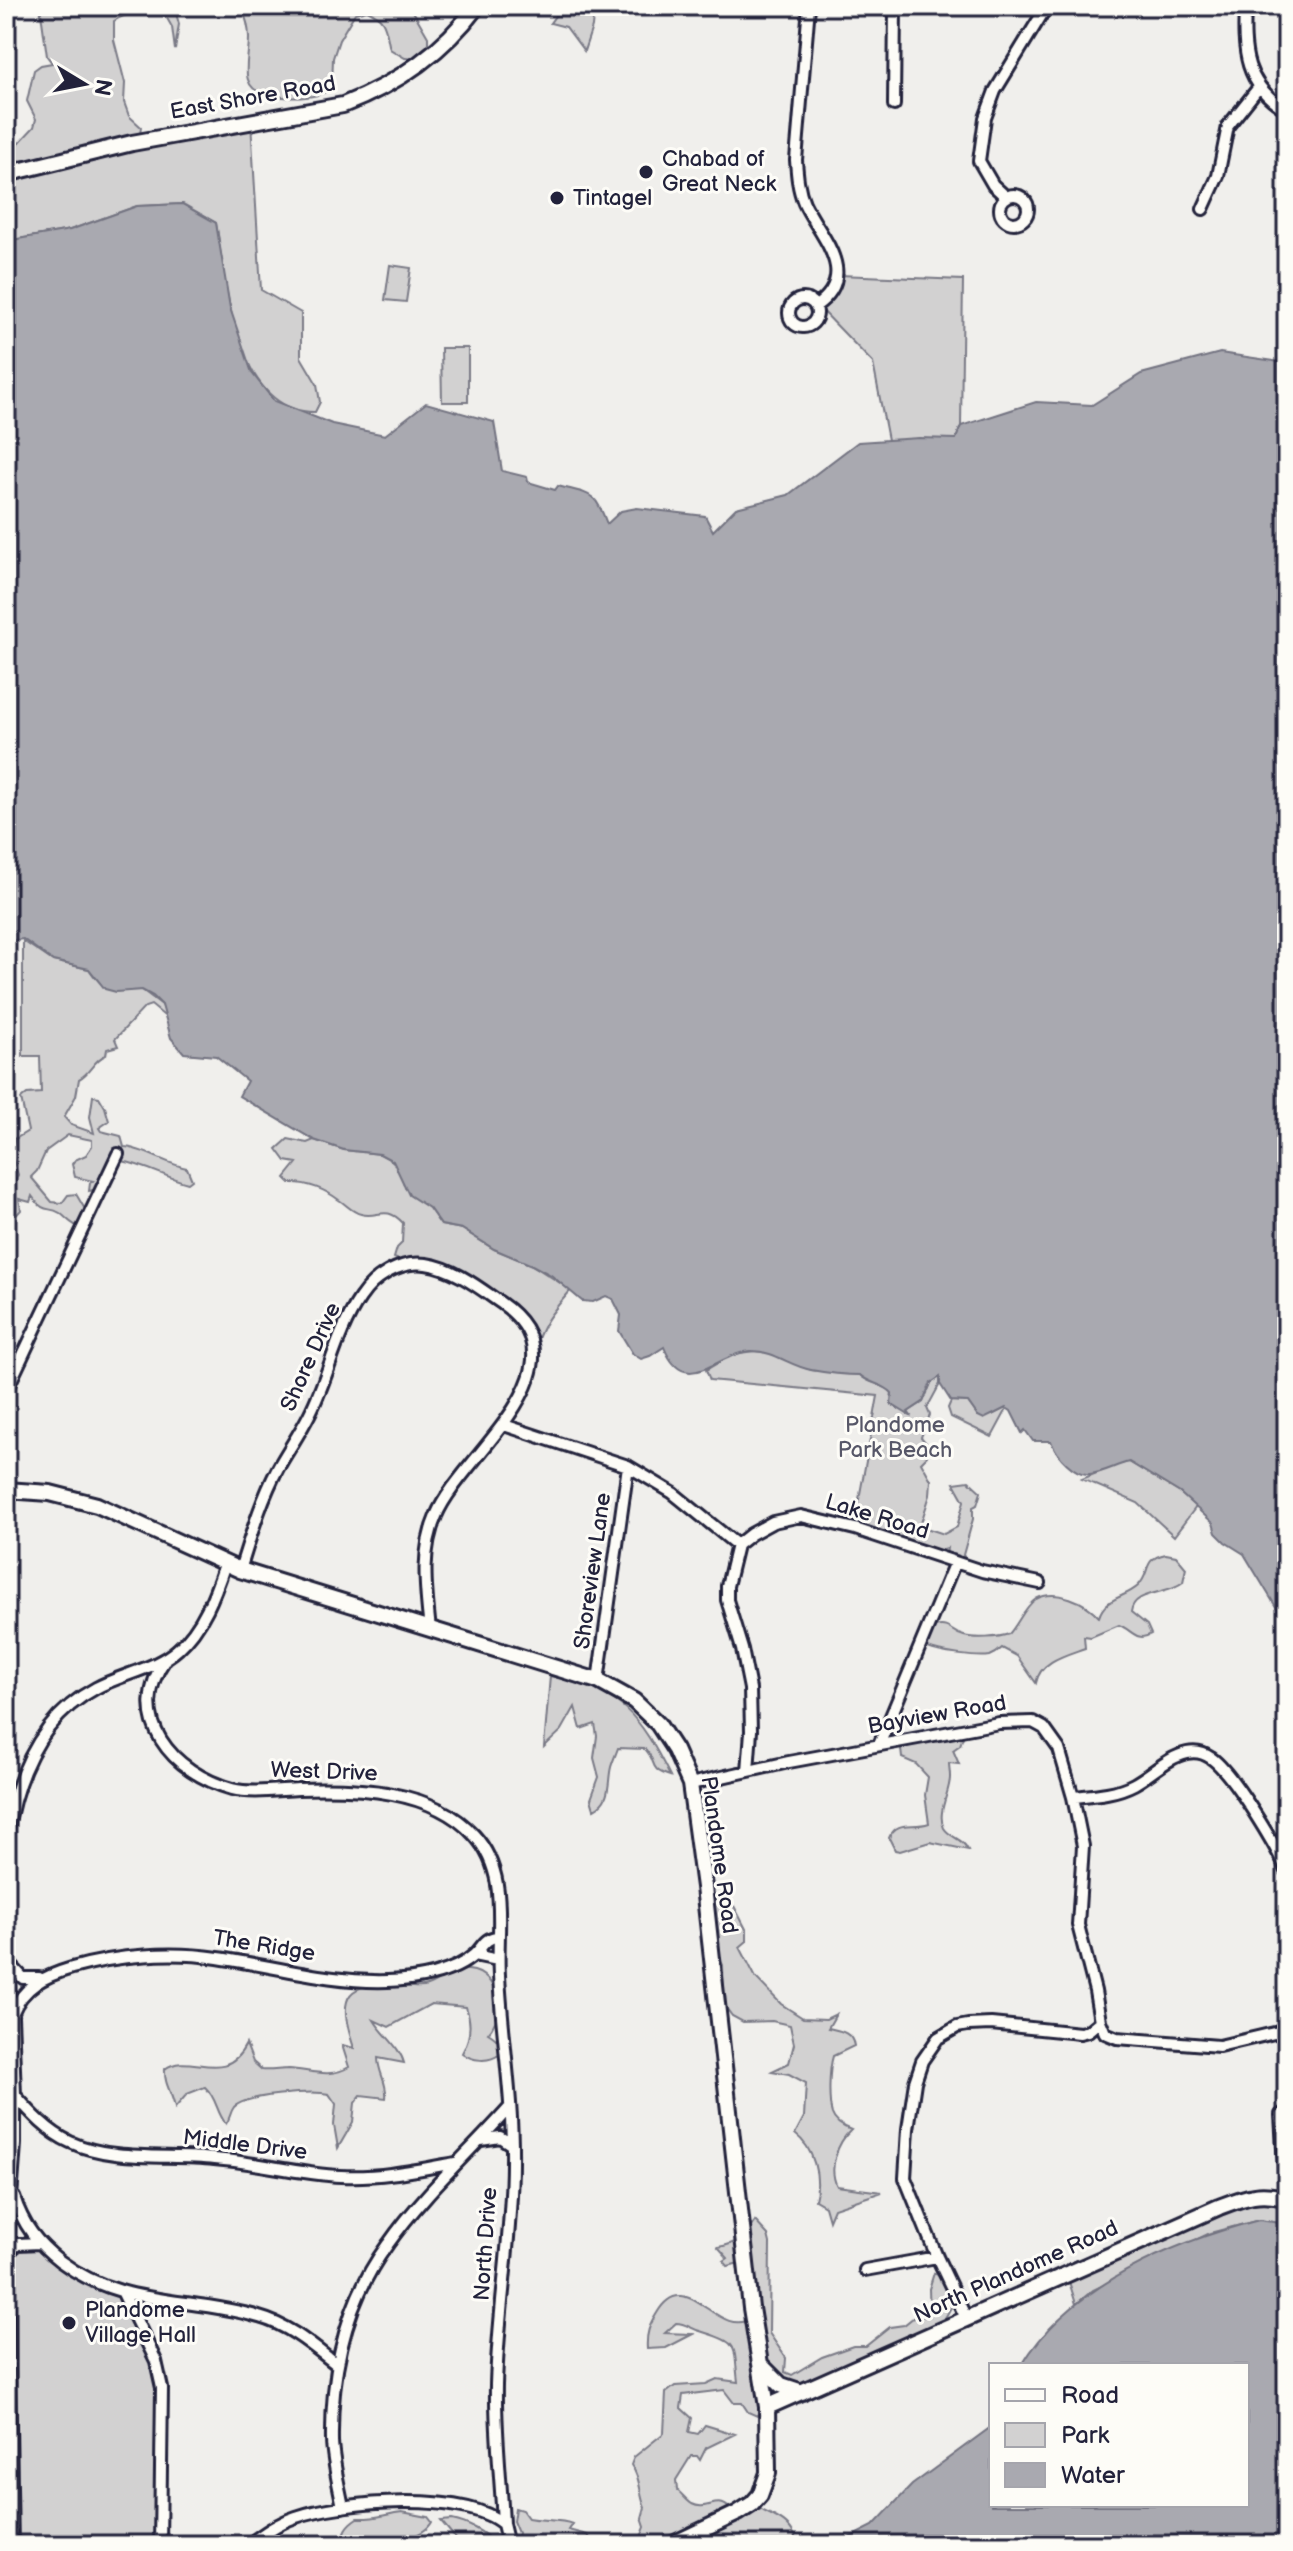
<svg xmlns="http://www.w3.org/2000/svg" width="1293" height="2551" font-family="'Balsamiq Sans',sans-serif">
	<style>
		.green { fill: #d2d1d1; stroke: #7a7a86; stroke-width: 2 }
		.water { fill: #a9a9b0; stroke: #737381; stroke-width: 2 }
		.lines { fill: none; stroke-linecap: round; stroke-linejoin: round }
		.street-casing { stroke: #22223b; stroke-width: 16 }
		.secondary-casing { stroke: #22223b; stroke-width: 20 }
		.street { stroke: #fdfcf7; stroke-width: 10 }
		.secondary { stroke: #fdfcf7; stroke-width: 14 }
		.poi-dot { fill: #22223b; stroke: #fdfcf7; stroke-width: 3 }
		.labels { text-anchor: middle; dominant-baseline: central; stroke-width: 6; stroke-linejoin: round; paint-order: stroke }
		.street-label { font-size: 22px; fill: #22223b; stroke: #fdfcf7 }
		.poi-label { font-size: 22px; fill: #22223b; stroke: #fdfcf7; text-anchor: start }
		.park-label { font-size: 22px; fill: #575768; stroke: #fdfcf7 }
	</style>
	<rect width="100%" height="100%" fill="#f0efec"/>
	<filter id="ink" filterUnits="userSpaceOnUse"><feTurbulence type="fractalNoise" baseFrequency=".0125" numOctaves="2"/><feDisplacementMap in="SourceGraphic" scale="16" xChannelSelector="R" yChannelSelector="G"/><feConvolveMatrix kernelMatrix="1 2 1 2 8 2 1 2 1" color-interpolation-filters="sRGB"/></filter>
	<g filter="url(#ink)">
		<path class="green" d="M40,6H174L179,24L175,50L172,27L164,13C150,8 126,13 114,21V40L125,83L124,102L129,116L141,127L140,135L134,139C92,136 55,164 13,160L6,152L20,142L34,127L36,119L27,101L34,70L41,65L52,63L47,56Z
			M241,6L296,8L298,6H410L428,37V49L414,59L405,58L390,49C385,30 388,19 367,10L355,13L339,40L333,58L332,88C315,101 287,98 266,95C237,87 249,61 249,38C249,26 246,17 241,6Z
			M562,6H594L592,27L584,51L566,27L550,23Z
			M251,122L261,290L301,313V357L317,384L320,402L315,412C234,413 226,281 216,223L183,204L137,206L70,230L6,241V174Z
			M390,265L411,268L406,302L385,300Z
			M839,275L963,280L961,426L956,439L888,440L873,363L819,307Z
			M441,348H468V402H442Z
			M23,941L53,961L89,969C106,995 116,989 142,990L162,1005L168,1019L151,1005L145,1007L115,1039L118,1046L107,1049L106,1055C93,1060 91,1073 79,1079L76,1096L64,1117L71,1125L94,1133L90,1117L93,1096L99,1097L105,1107L109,1121L99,1128L101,1131L121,1136L124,1147C143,1148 166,1164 187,1168L192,1180L188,1183C165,1177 145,1165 121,1161L98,1189L89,1191L90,1183L93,1181L75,1177L72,1164L75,1160L86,1155L92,1146V1140L68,1135L46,1151L37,1171L31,1177L52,1202L62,1203L68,1195L76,1194L89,1216L82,1228C71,1225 68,1219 60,1213C48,1205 46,1216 32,1196L30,1202L19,1199L21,1210L9,1223L6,1241V1197L18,1175L12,1156L14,1141L9,1143L6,1151V1133L15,1139L28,1131L21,1099L27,1094L41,1093L40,1056H23Z
			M288,1139L307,1143L314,1140L344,1150L380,1154L393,1161L401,1174L405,1188L429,1208L441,1225L462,1229L494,1249L532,1265L571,1290C551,1313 543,1322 533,1352L524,1322L440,1266H401V1261L394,1258L397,1248L402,1243L403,1223C385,1204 378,1219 361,1214C352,1212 347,1205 339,1200C326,1190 307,1182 290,1183L285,1178L297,1163L286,1161L277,1149Z
			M754,1351L770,1353L811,1370L860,1375C869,1384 883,1384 892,1392L891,1404L910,1415L908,1412L923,1402L931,1383L941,1376L940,1384L927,1408L930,1415L921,1437L927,1444L924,1449L927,1456L921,1462L931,1480L930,1495L920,1526L944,1534L957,1527L964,1501L954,1483L969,1481L981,1492L977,1505L973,1507V1519L963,1555L966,1559L954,1554L946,1555L947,1548L937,1551L927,1546L924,1548L908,1540L895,1539L893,1536L855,1521L878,1396L710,1380L706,1370L733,1354Z
			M951,1401L968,1402L978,1416L992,1415L1005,1408L1006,1411L992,1437L951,1417L948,1408Z
			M1129,1462L1180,1493L1196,1507L1174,1536L1138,1503L1082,1479L1116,1465Z
			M1166,1554L1176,1556L1186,1568L1183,1582C1168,1595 1133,1590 1131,1612L1147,1625L1151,1634C1137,1643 1131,1629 1119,1625L1091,1637L1084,1636L1085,1648C1066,1655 1040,1661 1036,1683L1017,1656L1002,1648C998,1652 995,1654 990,1656C977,1658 939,1653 928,1648L929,1637L935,1627C950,1623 951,1633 964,1636C975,1639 998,1638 1009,1634C1018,1624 1025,1606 1036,1599C1056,1588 1086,1602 1099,1617C1105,1597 1125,1598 1138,1586C1152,1572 1141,1559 1166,1554Z
			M550,1676C619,1688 641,1717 670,1776C647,1769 658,1762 645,1749L618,1748C616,1754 613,1760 611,1767C607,1783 612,1800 594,1809L591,1799L599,1777L594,1758L597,1736L595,1724L581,1729L575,1707L562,1730L544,1747Z
			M946,1736L963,1737L960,1745L953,1750L959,1764L949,1763C949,1767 950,1771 950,1776C951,1791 936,1812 944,1828C950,1838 963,1838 968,1850L930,1842L900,1851L895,1850L889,1838C897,1819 913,1829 929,1823L925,1795L928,1777L916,1764L902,1758L901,1749L929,1739Z
			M720,1899L734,1906L747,1931V1941L740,1947L756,1978L781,2004L803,2018L826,2019L836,2014L828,2028C841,2031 852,2032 854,2046L833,2056C829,2069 828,2101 832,2114C835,2123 843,2127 851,2130C837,2143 828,2168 837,2186L882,2192L834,2208L829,2220L825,2206L815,2200C821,2177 814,2148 795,2134L804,2117L806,2083L789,2074L772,2071L789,2063L794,2044L790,2025L772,2021L743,2022L732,2016L724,2005L723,1965L716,1952L711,1903L713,1900Z
			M460,1969C468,1970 477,1970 484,1976C501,1989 502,2017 488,2033C498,2039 501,2043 500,2054C489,2063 472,2061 462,2053C470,2039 472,2023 466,2007L431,2004L389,2027L374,2020C383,2035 400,2047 404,2063L378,2058C378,2073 388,2083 386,2098L361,2095L355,2103L353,2122L338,2148L334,2125L336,2104L329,2094C313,2090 245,2095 234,2107C230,2112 230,2119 226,2124C216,2112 217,2098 205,2087L187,2094L175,2108C172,2092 164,2085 165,2069C189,2050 225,2087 246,2044L253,2062L262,2070C271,2071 279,2069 289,2069C309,2070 330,2079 349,2067L342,2045L354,2048C336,1994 346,1981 402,1986C410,1986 421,1989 427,1986C439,1982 447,1973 460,1969Z
			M1287,2198V2224L1259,2220L1210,2233L1093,2290L1076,2304L1067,2275L1219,2207Z
			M755,2221L768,2235L770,2243L769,2333L786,2358L785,2372L792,2375L822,2357L853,2346H866L890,2327L904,2325L914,2317L930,2316L929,2289L934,2273L944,2278L953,2304L941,2325L807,2387L772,2375L757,2416L748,2412L742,2403H734L724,2390L683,2395L681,2408L692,2418L689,2432L698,2434L705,2425L735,2434L706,2448L700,2460L697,2456H691L676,2480L677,2490C682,2494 687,2501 692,2504C707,2512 717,2495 730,2509L752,2504C768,2516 786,2517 795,2536L793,2545H706L698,2531L666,2545H638L645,2527L642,2518L645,2507C639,2492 641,2479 631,2465L634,2457L664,2433L666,2393L675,2386L706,2384L717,2379L738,2382C733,2342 740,2344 700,2331C691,2329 686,2323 676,2323L665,2333L693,2334L666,2348L647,2349C646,2333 649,2326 657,2313C686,2263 718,2341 751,2318L739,2263L728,2266L724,2261L728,2258L718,2247C737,2244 745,2237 755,2221Z
			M30,2242L123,2293L159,2375L160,2545H12L7,2253Z
			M515,2508L522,2510L528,2518C541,2521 562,2519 572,2524L568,2530L587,2535L597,2545L561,2543L514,2545L518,2533L513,2521Z
			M402,2512L428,2517L432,2522C420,2544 366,2545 343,2545C343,2532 347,2525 358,2518C374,2519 386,2514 402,2512Z
			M452,2520C467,2523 486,2532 495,2545H461L441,2521Z"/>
		<path class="water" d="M182,204L216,223L230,308L252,373L274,401L332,424L385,435L426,403L494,422L502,471L527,477L528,482L555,490L558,486C592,495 595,491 607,524L621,511L637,508L705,516L713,531L736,508L788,495L858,442L919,438L956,439L961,426L1036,402L1092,405L1141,374L1220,353L1287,363V1625L1244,1554L1225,1542L1216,1533L1213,1523L1180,1493L1129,1462C1116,1465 1103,1473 1090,1474C1075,1476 1056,1455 1051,1441H1033L1025,1430L1022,1433L1011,1411L1006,1408L984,1419L978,1416L968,1402L951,1401L940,1384V1377L931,1383L923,1402L908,1412L912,1417L891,1404L892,1393C883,1383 869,1384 860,1375C846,1375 827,1373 811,1370C790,1366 774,1351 752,1351C718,1352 685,1400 664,1347L650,1356L641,1359L633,1354L619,1331L621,1315L613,1299L606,1296L593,1302L582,1301L551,1275L532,1265L494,1249L462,1229L441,1225L429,1208L409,1195L393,1161L380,1154L344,1150L314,1140L239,1096L247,1081L216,1056L184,1053L171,1038L162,1005L153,996L142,990L116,992L105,989L89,969L53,961L23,939L10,941L6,949V241L70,230L137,206Z
			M1259,2220L1287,2224V2545H835L873,2526L912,2485L991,2427V2505H1247V2365H1022C1069,2286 1173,2242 1259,2220Z"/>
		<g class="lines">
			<defs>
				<path id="street" d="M809,6L796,160C797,174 798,189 804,203C820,237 861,274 816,306
					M1245,6C1243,51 1244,85 1287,110
					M894,105L895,6
					M1000 209a14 14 0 1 1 28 0a14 14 0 1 1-28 0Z
					M1006,197L993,185L979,161L985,118L995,91L1047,6
					M1203,209L1218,176L1228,126L1259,87
					M789 313a14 14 0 1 1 28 0a14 14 0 1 1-28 0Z
					M6,1391L118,1154
					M504,1425L628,1466L673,1493L737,1545
					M240,1570C251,1535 261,1500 278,1468C288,1450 300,1433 309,1415C329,1377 335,1335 360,1298C374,1277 400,1260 426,1264C454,1268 478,1287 501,1303C593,1367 461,1455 436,1516C420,1553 426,1591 430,1630
					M166,1658C124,1718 173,1773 232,1789C252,1794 277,1790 298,1789C357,1787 432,1789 474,1835C510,1874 496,1928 499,1975C502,2037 513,2099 512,2162C512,2236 498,2311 496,2385C495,2432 501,2478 503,2524L508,2545
					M598,1681L628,1466
					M879,1745L955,1562
					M748,1771L751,1731L750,1689L742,1649L727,1600V1586L737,1545L751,1534L773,1522L801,1516L855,1529L982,1571L1040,1583
					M690,1784L789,1762L999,1723L1033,1722L1044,1728L1059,1749L1073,1797L1083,1846L1078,1925L1095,1991L1100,2021L1105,2033L1117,2038L1219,2046L1287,2030
					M1073,1797C1094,1795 1115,1794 1134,1784C1151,1775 1168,1757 1187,1753C1196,1751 1204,1753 1211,1758C1232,1772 1276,1846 1287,1871
					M6,1839C15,1779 39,1718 96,1688C122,1674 156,1669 178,1649C203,1627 215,1594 225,1564
					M474,1955L498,1960
					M7,1961L23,1978H39
					M6,1965L12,2016L15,2095V2144L7,2253L12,2545
					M12,2014C23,1986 45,1976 72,1968C118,1955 171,1951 218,1958C274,1966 331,1983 388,1981C415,1980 453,1974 474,1955C483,1947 484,1938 497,1937
					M15,2095C31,2113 48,2132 70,2142C113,2162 168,2154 214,2159C257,2162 298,2174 341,2176C380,2178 417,2170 455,2163
					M481,2140L500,2137L512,2145
					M14,2197C23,2225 37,2243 60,2261C122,2308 189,2296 259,2317C289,2325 313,2346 337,2365
					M1286,2199L1281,2115L1287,2111
					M7,2253L18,2244L39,2243
					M865,2270L937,2257
					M123,2293L156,2361L162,2388L160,2545
					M966,2318L937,2257L905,2178L908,2129L915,2082L922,2061L938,2038L957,2027L968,2025L991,2024L1080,2033L1088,2031L1100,2021
					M343,2507C339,2486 333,2463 332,2441C331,2371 346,2301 388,2244C423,2194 470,2152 510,2107
					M248,2545C263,2534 278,2523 296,2517C342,2501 465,2491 503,2524"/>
				<path id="secondary" d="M6,174L132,143L343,105C397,84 442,53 477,6
					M6,1490L50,1493L97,1505L240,1570L598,1681L634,1701L658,1724L675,1750L690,1784L704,1887L751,2308L767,2407L768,2473L760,2495L752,2504L738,2513L671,2545
					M761,2365L781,2385L802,2392
					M767,2407L1219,2207C1245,2197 1259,2191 1287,2199"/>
			</defs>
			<use href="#street" class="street-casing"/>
			<use href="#secondary" class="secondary-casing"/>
			<use href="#street" class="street"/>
			<use href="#secondary" class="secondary"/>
		</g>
	</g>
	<g class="poi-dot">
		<circle cx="646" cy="172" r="8"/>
		<circle cx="557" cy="198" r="8"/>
		<circle cx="69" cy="2323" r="8"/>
	</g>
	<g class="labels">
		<g class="street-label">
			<text transform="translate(253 98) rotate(-10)">East Shore Road</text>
			<text transform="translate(311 1357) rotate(-66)">Shore Drive</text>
			<text transform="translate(877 1517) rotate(17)">Lake Road</text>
			<text transform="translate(593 1571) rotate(-82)">Shoreview Lane</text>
			<text transform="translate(937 1715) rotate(-10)">Bayview Road</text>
			<text transform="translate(324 1772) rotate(2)">West Drive</text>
			<text transform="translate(719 1855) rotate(82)">Plandome Road</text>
			<text transform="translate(264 1946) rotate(9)">The Ridge</text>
			<text transform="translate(245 2145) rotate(7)">Middle Drive</text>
			<text transform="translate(486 2244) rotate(-86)">North Drive</text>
			<text transform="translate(1016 2272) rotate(-24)">North Plandome Road</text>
		</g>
		<g class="poi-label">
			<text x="662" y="159">Chabad of<tspan x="662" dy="25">Great Neck</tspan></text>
			<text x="573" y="198">Tintagel</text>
			<text x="85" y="2310">Plandome<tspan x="85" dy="25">Village Hall</tspan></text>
		</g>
		<g class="park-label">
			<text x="895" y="1425">Plandome<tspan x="895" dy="25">Park Beach</tspan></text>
		</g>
	</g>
	<rect width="1293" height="2551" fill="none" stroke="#fdfcf7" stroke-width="32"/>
	<rect x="16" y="16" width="1261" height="2519" fill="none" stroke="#22223b" stroke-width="3" filter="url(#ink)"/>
	<rect x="989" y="2363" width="260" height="144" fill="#fdfcf7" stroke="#a5a5ac" stroke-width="2"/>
	<rect x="1005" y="2389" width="40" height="12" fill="#fdfcf7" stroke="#a5a5ac" stroke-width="2"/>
	<text x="1061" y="2403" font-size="24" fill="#22223b">Road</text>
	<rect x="1005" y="2423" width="40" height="24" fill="#d2d1d1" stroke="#a5a5ac" stroke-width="2"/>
	<text x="1061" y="2443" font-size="24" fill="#22223b">Park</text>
	<rect x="1005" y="2463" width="40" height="24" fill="#a9a9b0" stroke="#a5a5ac" stroke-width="2"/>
	<text x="1061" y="2483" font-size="24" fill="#22223b">Water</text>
	<g transform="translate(84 84) rotate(100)" stroke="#fdfcf7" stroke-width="6" paint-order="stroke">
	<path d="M0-6L14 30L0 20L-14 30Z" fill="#22223b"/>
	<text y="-12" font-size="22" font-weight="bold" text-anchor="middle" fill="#22223b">N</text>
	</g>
</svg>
